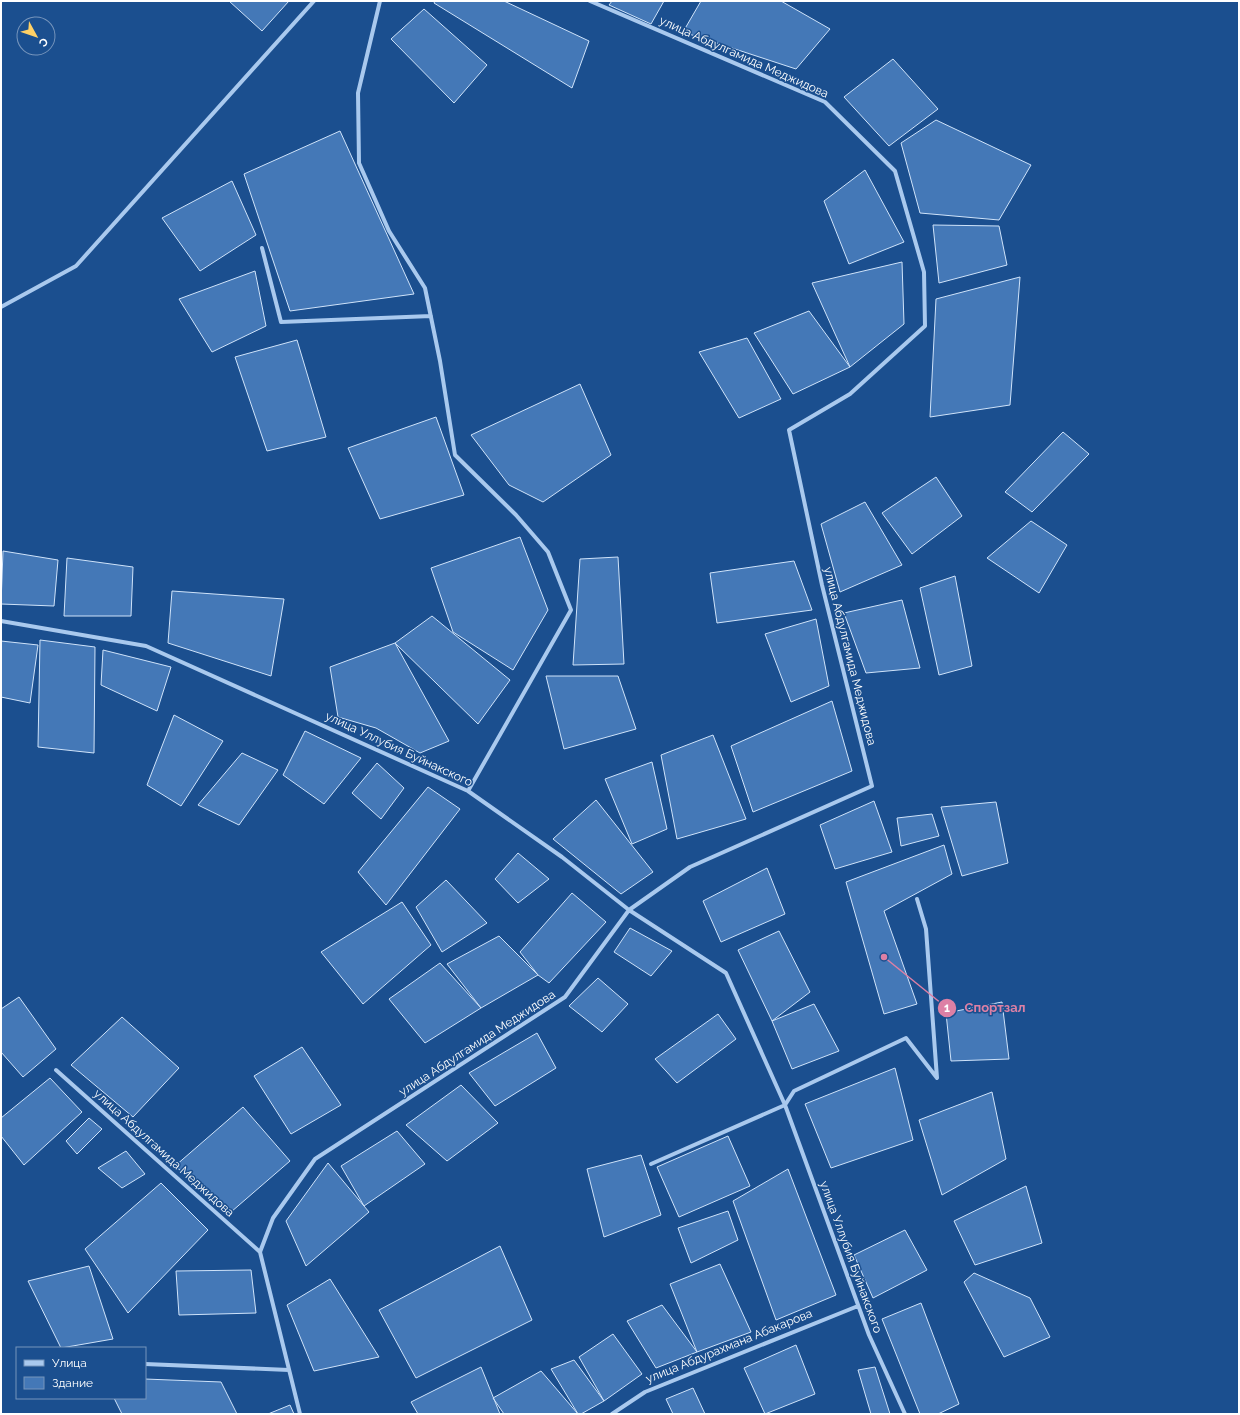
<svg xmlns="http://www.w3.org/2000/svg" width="1240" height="1415" font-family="Raleway,sans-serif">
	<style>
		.building { fill: #4478b7; stroke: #cfe3fa }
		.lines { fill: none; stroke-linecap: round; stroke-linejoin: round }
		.street { stroke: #a9c9ee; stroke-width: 4 }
		.labels { text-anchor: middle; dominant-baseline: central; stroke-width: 3; stroke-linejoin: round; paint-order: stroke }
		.street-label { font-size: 12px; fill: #fff; stroke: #1b4f8f }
		.leader { fill: none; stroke: #dd80a5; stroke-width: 1.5 }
		.callout-dot { fill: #dd80a5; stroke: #1b4f8f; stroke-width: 1.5 }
		.mark-label { font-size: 12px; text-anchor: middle; font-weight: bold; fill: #fff }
		.callout-label { font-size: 13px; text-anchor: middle; font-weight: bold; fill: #dd80a5; stroke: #1b4f8f; stroke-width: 3; stroke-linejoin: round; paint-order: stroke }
	</style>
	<rect width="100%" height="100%" fill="#1b4f8f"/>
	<path class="building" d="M229,1H289L262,31Z
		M435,1H504L589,41L572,88L434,3Z
		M612,1H664L651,24L609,5Z
		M701,1H781L830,29L796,69L683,32Z
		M424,9L487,65L454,103L391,39Z
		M893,59L938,109L889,146L844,97Z
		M936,120L1031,165L999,220L920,213L901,143Z
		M340,131L414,294L290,311L244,174Z
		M865,170L904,242L849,264L824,201Z
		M232,181L256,235L200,271L162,218Z
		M933,225L999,226L1007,265L939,283Z
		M902,262L904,324L850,367L812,283Z
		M255,271L266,326L212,352L179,299Z
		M1020,277L1010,405L930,417L936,299Z
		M809,311L850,367L793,394L754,333Z
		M747,338L781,399L739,418L699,352Z
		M297,340L326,437L267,451L235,357Z
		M580,384L611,455L543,502L509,485L471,435Z
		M436,417L464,495L380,519L348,448Z
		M1063,432L1089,454L1032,512L1005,492Z
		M936,477L962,516L912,554L882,513Z
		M865,502L902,565L840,592L821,524Z
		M1031,521L1067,545L1039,593L987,558Z
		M520,537L548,610L513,670L453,632L431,568Z
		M3,551L58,560L54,606L1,604Z
		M618,557L624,664L573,665L580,559Z
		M67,558L133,567L131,616H64Z
		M794,561L812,610L717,623L710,573Z
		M955,576L972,666L939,675L920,588Z
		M172,591L284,599L271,676L168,643Z
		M902,600L920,668L866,673L844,613Z
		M432,616L510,680L478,724L395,643Z
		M816,619L829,686L791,702L765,634Z
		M40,640L95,647L94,753L38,747Z
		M1,641L38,645L30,703L1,697Z
		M395,643L449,741L420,753L376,728L338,717L330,667Z
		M103,650L171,667L157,711L101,685Z
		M546,676H618L636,729L564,749Z
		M832,701L852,771L753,812L731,746Z
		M174,715L223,741L181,806L147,785Z
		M305,731L361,758L324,804L283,775Z
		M713,735L746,819L677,839L661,755Z
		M242,753L278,770L239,825L198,805Z
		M652,762L667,829L632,844L605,779Z
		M377,763L404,788L381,819L352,793Z
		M428,787L460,809L386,905L358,872Z
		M596,800L653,872L621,894L553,839Z
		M874,801L892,852L835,869L820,825Z
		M996,802L1008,863L962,876L941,807Z
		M932,814L939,836L901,846L897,818Z
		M944,845L952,874L884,911L917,1004L884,1014L846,882Z
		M518,853L549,879L518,903L495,879Z
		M767,868L785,914L721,942L703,901Z
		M446,880L487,923L442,952L416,907Z
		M572,893L606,922L549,983L538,975L520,952Z
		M402,902L431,945L363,1004L321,952Z
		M630,928L672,951L651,976L614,952Z
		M779,931L810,992L772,1021L738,950Z
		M499,936L538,975L481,1008L447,964Z
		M440,963L481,1008L425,1043L389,999Z
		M598,978L628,1004L602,1032L569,1006Z
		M19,997L56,1049L23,1077L1,1052V1009Z
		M1002,1002L1009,1059L951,1061L946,1013Z
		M814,1004L839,1051L792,1069L772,1021Z
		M718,1014L736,1039L677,1083L655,1059Z
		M122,1017L179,1068L133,1117L71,1065Z
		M537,1033L556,1068L495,1106L469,1073Z
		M302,1047L341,1105L291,1134L254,1076Z
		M895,1068L913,1140L831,1168L805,1104Z
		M50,1078L82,1112L24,1165L1,1136V1118Z
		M461,1085L498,1123L447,1161L406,1125Z
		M992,1092L1006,1159L942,1195L919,1120Z
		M243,1107L290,1161L231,1212L175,1166Z
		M89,1118L102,1129L77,1154L66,1141Z
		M397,1131L425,1164L364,1206L341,1166Z
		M728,1136L750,1186L679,1217L657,1167Z
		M126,1151L145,1174L122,1188L98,1168Z
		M641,1155L661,1215L604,1237L587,1169Z
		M328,1163L369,1212L306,1266L286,1221Z
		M788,1169L836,1295L776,1320L733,1201Z
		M161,1183L208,1230L128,1313L85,1249Z
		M1026,1186L1042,1243L975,1265L954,1221Z
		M728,1211L738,1240L691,1263L678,1228Z
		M905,1230L927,1270L873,1298L854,1255Z
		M500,1246L532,1320L416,1378L379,1310Z
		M720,1264L751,1332L697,1352L670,1284Z
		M89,1266L113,1339L61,1348L28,1281Z
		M251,1270L256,1313L179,1315L176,1271Z
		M974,1273L1030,1298L1050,1337L1004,1357L964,1282Z
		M330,1279L379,1357L314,1371L287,1305Z
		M921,1303L959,1404L938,1414H920L882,1319Z
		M662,1305L697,1352L656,1368L627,1321Z
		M613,1334L642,1374L604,1401L579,1357Z
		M796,1345L815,1394L765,1414L744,1368Z
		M574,1360L604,1401L581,1414H578L551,1369Z
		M481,1367L500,1414H418L411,1402Z
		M875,1367L890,1414H871L858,1370Z
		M541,1371L578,1414H504L493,1398Z
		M145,1379L221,1382L237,1414H122L114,1398H145Z
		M693,1388L705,1414H673L666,1399Z
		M290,1405L294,1414H268Z"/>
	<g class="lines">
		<path class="street" d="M380,1L358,93L359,163L389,231L425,288L440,361L455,455L516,515L548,552L571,610L468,791
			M262,248L281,322L431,316
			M1,307L76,266L314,1
			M1,621L146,646L468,791L562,857L629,910L726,973L785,1105L869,1335L905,1414
			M56,1070L260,1252L300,1414
			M651,1164L785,1105L794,1091L906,1038L937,1078L926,929L917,899
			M260,1252L273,1218L315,1159L565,997L629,910L690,867L872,786L822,585L789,430L850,394L925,326L924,272L895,171L825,102L590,1
			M145,1364L289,1370
			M612,1414L645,1392L858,1306"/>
	</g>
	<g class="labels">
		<g class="street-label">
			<text transform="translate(744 57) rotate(24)">улица Абдулгамида Меджидова</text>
			<text transform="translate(850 656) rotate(76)">улица Абдулгамида Меджидова</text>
			<text transform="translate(399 749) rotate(25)">улица Уллубия Буйнакского</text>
			<text transform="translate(477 1043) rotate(-33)">улица Абдулгамида Меджидова</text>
			<text transform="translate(164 1153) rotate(42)">улица Абдулгамида Меджидова</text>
			<text transform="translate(851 1257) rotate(70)">улица Уллубия Буйнакского</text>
			<text transform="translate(729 1346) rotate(-22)">улица Абдурахмана Абакарова</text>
		</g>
	</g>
	<path class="leader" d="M884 957L947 1008"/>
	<g class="callout-dot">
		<circle cx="884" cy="957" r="4"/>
		<circle cx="947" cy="1008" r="10"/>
	</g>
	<g class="mark-label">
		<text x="947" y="1012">1</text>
	</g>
	<g class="callout-label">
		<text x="995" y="1012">Спортзал</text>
	</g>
	<rect width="1240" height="1415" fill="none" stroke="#ffffff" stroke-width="4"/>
	<rect x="16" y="1347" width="130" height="52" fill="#1b4f8f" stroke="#7695bc"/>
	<rect x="24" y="1360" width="20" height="6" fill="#a9c9ee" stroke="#7695bc"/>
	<text x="52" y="1367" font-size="12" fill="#ffffff">Улица</text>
	<rect x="24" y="1377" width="20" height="12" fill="#4478b7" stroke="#7695bc"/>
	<text x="52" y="1387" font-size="12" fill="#ffffff">Здание</text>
	<g transform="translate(36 36) rotate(130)"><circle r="19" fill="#1b4f8f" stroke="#7695bc"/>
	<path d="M0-3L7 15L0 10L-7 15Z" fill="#ffd166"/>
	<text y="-6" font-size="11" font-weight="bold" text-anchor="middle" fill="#ffffff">С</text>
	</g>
</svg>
